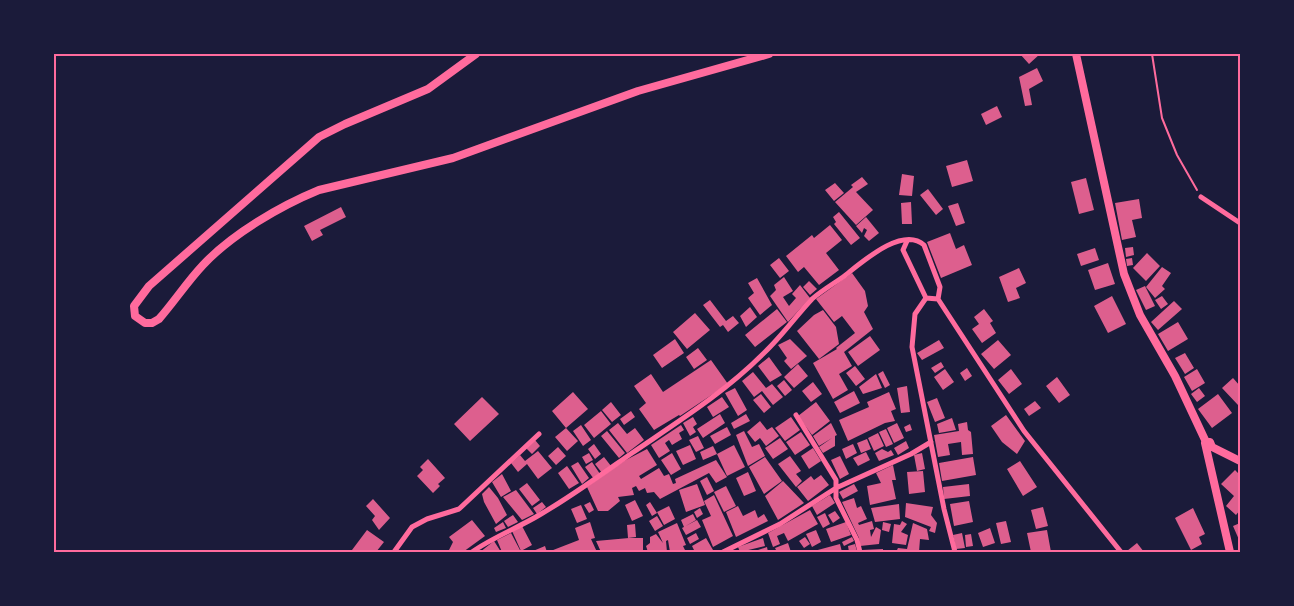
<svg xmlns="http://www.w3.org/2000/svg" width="1294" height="606" font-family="'DM Sans',sans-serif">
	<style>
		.building { fill: #dd5f8e }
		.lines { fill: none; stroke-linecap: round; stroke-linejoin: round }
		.path { stroke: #ff6b9d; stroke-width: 2 }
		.minor { stroke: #ff6b9d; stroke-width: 5 }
		.tertiary { stroke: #ff6b9d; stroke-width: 8 }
		.neatline { fill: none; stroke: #ff6b9d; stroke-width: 2 }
	</style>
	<rect width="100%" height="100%" fill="#1b1b3a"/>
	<path class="building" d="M1020,54H1040L1029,64Z
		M1037,68L1043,81L1029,89L1032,105L1025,106L1019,77Z
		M997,106L1002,117L986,125L981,114Z
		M967,160L973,181L952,187L946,166Z
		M902,174L914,176L912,196L899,195Z
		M862,177L868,184L856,192L873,210L856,225L835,202L853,187L851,185Z
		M1086,178L1094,210L1079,214L1071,182Z
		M835,183L844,193L834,201L825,190Z
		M928,189L943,209L936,215L920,195Z
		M1139,199L1142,218L1132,220L1136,237L1122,240L1115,203Z
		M911,202L912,224H902L901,203Z
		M958,203L965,223L956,226L948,206Z
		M341,207L346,217L320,230L323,235L312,241L304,226Z
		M839,212L860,238L851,245L834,224L836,222L833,217Z
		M866,217L879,233L869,241L864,236L867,230L864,228L862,233L856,226Z
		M830,225L842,240L826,253L839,270L819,285L804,267L798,272L786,256L812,235L814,238Z
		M950,233L956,249L964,245L972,265L941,278L927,242Z
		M1133,247L1134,255L1126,257L1125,248Z
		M1095,248L1099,260L1081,266L1077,254Z
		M1147,253L1160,266L1146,281L1133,268Z
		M779,258L789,271L780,278L770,265Z
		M1132,258L1133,265L1127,266L1126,259Z
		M1108,263L1115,284L1095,290L1088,270Z
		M1162,267L1171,273L1162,286L1165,289L1155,298L1146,287Z
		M1019,268L1026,283L1016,288L1020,298L1008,302L999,277Z
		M852,273L865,291L868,306L864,312L873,329L844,352L852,366L839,374L848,390L833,399L813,363L837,349L836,348L855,333L842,316L834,322L816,299Z
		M784,277L793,291L783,297L789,306L796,298L792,294L800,285L810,298L788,322L770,296L776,290L774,285Z
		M757,278L772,305L760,315L748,298L754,293L748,283Z
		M809,281L817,289L810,295L803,287Z
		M1145,286L1155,306L1146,310L1136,290Z
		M1112,296L1126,324L1108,333L1094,306Z
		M1162,296L1168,304L1161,309L1155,300Z
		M710,300L726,321L733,316L739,323L728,332L723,325L720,327L703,305Z
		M1174,301L1182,309L1158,330L1151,322Z
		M750,307L757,317L746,327L740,316Z
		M777,309L787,322L755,347L745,335Z
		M984,309L993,321L990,323L996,333L982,343L972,329L979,324L974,317Z
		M823,310L836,327L839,344L819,359L797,331L814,315Z
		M695,313L710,330L687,349L673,332Z
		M1178,322L1188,339L1168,351L1158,334Z
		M870,336L880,350L858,366L848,352Z
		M675,339L684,353L662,368L653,355Z
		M790,339L807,356L791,369L784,361L787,358L778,345Z
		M939,340L944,348L922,360L917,353Z
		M998,340L1011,355L994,369L981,354Z
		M698,348L707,360L694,369L686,357Z
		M1185,353L1194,368L1185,374L1175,358Z
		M769,357L782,375L770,382L758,366Z
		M711,360L728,384L680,416L679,415L654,430L639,409L646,403L634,386L651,374L663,392Z
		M941,362L944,367L935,373L931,368Z
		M798,364L808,376L794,388L784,377Z
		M855,366L865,379L856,386L846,373Z
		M967,368L972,376L965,381L960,373Z
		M945,369L954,382L943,390L934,377Z
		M1011,369L1022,384L1009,394L998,380Z
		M1197,369L1205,383L1192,391L1184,377Z
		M883,371L890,385L885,388L878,374Z
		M753,372L766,388L772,384L783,397L773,405L762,391L754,397L742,381Z
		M876,374L882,388L863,394L859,387Z
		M1057,377L1070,395L1059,403L1046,386Z
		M1233,378L1240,386V403L1238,405L1222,388Z
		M784,380L792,390L785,396L777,386Z
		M813,382L822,394L811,402L802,391Z
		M907,386L910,412L901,413L897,388Z
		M735,388L747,410L738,416L725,393Z
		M1199,388L1205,396L1197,402L1191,394Z
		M854,391L860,403L840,413L834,402Z
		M573,392L588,409L566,428L552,411Z
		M889,392L896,409L891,411L895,421L885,423L848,441L839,420L869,407L867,402Z
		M761,394L771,407L764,413L753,400Z
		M1218,394L1232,413L1212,428L1198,409Z
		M482,397L499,414L470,441L454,424Z
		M722,397L729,407L713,417L707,407Z
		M937,398L945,418L935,422L927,402Z
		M1035,401L1041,408L1029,416L1024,409Z
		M611,402L621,415L612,422L602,410Z
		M816,402L830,421L812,435L798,416Z
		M601,411L611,424L594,438L584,425Z
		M631,411L635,417L624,425L620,419Z
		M720,414L725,423L703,438L697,429Z
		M746,414L750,421L734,429L731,423Z
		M1006,415L1025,441L1017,454L1002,442L991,426Z
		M693,417L697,424L693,427L696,432L690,436L683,423Z
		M791,417L800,430L785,441L775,428Z
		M952,418L956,430L939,433L937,424Z
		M760,421L767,430L772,427L779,436L766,446L760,438L755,442L747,432Z
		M967,422L968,430L971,432L973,454L962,455L961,442L948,444L950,455L938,457L934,435L959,431L958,424Z
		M618,423L627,434L635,428L644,440L627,453L609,430Z
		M831,423L837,435L835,436V446L823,453L819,447L832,438L819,446L813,436Z
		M897,423L904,438L894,443L887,428Z
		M910,424L912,430L906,432L904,427Z
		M581,425L591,440L583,446L573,431Z
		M681,425L684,430L679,433L682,439L672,445L669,440L665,443L670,451L659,458L651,445Z
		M727,427L731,435L715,444L710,436Z
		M566,428L578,441L567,451L555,437Z
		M886,429L893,444L886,447L879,432Z
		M607,431L625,453L619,458L601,436Z
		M744,431L752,447L759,444L765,456L748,466L736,435Z
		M801,432L810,445L795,455L786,442Z
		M878,433L884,446L874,451L868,438Z
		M698,436L704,448L696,452L689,440Z
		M780,438L788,449L773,459L765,448Z
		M867,439L871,449L861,453L857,443Z
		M535,440L540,446L532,454L526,448Z
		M906,441L909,448L898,455L894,448Z
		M594,444L601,454L595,459L588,449Z
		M853,444L857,453L846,459L842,449Z
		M690,445L696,459L683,465L676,451Z
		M734,445L745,467L727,476L717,454Z
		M713,446L717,454L703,460L700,452Z
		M558,447L566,456L556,465L548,456Z
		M813,448L821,461L809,469L801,456Z
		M647,449L657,465L639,476L641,479L659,468L664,476L669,474L673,484L676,483L675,479L716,460L727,477L716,483L709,473L660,499L654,492L647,493L645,488L639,491L636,486L632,488L634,495L618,497L620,501L608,511H598L587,487L624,461Z
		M882,449L888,452L891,450L894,455L879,461L875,453Z
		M538,451L552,468L538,479L527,464L518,472L511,463L520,455L525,461Z
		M866,452L870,460L858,466L853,458Z
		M589,453L593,460L586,464L582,457Z
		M672,453L681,469L671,475L661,460Z
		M922,453L925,469L917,471L914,455Z
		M790,456L801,471L796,474L802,481L796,487L778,464Z
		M840,456L849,474L840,479L831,460Z
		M604,457L611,466L602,473L595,464Z
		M765,457L782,481L764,494L749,467Z
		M973,457L976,475L942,481L939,463Z
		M428,459L445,478L438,484L440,486L433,493L417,476L423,470L420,467Z
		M1020,461L1037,487L1023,496L1007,469Z
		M578,462L589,478L582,484L571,466Z
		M592,462L600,474L594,479L585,467Z
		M893,465L896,480H892L896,499L870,505L867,486L881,483L876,473Z
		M567,466L579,483L569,489L558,473Z
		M1235,470L1240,475V510L1236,515L1226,506L1234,496L1221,484Z
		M923,471L925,492L909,494L907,472Z
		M748,472L756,491L744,496L736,478Z
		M502,474L511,491L501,497L492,482Z
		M821,475L829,485L808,501L797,487L811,476L814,480Z
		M707,477L714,491L707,495L700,481Z
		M783,481L804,503L778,520L765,496Z
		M527,483L540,500L532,506L519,489Z
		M697,484L705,505L686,512L679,490Z
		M854,484L858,491L843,499L839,492Z
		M969,484L970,496L944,499L943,487Z
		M726,486L736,506L724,512L714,492Z
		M489,487L498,498L507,515L496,524L484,502L482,494Z
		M516,490L534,514L522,520L503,497Z
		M714,495L733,536L713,547L702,520L711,516L704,501Z
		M830,495L835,503L817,515L812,506Z
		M854,498L857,508L861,506L867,519L858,523L859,525L872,521L874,529L870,530L871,537L876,527L881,530L879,544L860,546L859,538L842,502Z
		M373,499L390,518L379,530L372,520L375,516L366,506Z
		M635,500L643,516L632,521L625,505Z
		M969,501L973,522L954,526L950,504Z
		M542,502L546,507L537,514L533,508Z
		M590,502L594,510L589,513L584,505Z
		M650,502L657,513L652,516L646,505Z
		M906,503L933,507L931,515L937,523L935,533L929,531L931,527L905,517Z
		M899,504L900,519L875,522L871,508Z
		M581,505L587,519L577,523L571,509Z
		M669,506L675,519L664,525L657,512Z
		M738,506L743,516L755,510L758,518L764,514L768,521L736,537L726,512Z
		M1043,507L1048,526L1036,529L1031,510Z
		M700,508L703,514L697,518L694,512Z
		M1193,508L1205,534L1199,537L1202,544L1191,550L1175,518Z
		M810,510L818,524L788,541L784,533L777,536L780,544L773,547L768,533Z
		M835,511L840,518L833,523L828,515Z
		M825,513L830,524L823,528L817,517Z
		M693,514L696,520L684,527L681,520Z
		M513,515L518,522L508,527L504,521Z
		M657,516L663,526L655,531L649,521Z
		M472,520L485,536L463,552H448L453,542L449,537Z
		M697,520L701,527L686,535L682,528Z
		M902,521L907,524L901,532L908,535L906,545L892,543L894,524L900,525Z
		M1006,521L1011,542L1001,544L996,523Z
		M503,522L506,528L496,532L494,528Z
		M590,522L595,538L591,539L597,552H548L579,540L575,528Z
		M846,522L851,535L831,542L826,529Z
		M883,522L891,524L889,532L882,530Z
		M677,523L686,545L683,546L686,552H670L668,540L666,541L667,552H648L646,546L650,543V537L656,534L663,543L658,532Z
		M913,523L927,529L929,540L920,539L919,552H896L898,548L907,549Z
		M1240,523V542L1233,526Z
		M635,524L636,537L628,538L627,525Z
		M522,526L532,545L521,551L512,531Z
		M990,528L995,543L983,547L978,533Z
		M367,530L384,542L376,552H355L352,550Z
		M816,530L821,542L812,547L806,534Z
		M1047,530L1051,552H1031L1027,533Z
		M511,533L521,552H502L497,540Z
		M696,533L699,539L690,544L687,538Z
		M962,533L965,548L956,549L953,535Z
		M971,534L973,546L966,547L965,535Z
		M805,537L810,544L804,548L799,541Z
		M852,537L854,541L844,546L842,542Z
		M629,538H643V552H601L596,541Z
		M706,538L713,550L710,552H695L692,546Z
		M763,538L765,546L740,552L738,547Z
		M494,541L501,552H480Z
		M788,543L791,552H777L775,548Z
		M1137,543L1144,552H1128L1127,551Z
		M840,544L842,552H815L814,551Z
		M855,544L857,551L849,552L848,546Z
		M545,546L547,552H534L533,551Z
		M767,547L768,552H752Z
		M883,549V552H863L862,550Z"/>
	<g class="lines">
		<path class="path" d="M1152,54L1162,118L1177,155L1197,190"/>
		<path class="minor" d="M1201,197L1240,223
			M907,241L903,250L926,298L938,299
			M926,298L915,314L912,347L944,509L955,552
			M938,299L1024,431L1121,552
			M796,415L836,480V498L857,540L860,552
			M394,552L412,527L427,519L459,509L539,434
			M472,552C493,537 518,528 541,514C572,496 602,474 632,453C679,421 724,393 764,353C782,336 796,316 812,299C821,291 833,284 843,277C860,264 902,225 924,245L940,287L938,299
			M723,552L780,524L836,488L911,454L931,442"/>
		<path class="tertiary" d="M476,54L428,89L345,124L319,137L149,286L134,306L135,316L145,323H152L159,319C174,302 187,282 203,265C232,234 280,206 319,190L453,158L638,91L769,54
			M1076,54L1124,274L1140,315L1175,376L1206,442
			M1230,552L1205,443L1210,442L1212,447L1240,461"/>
	</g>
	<rect width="1294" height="606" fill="none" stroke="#1b1b3a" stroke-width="110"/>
	<rect x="55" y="55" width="1184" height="496" class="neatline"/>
</svg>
